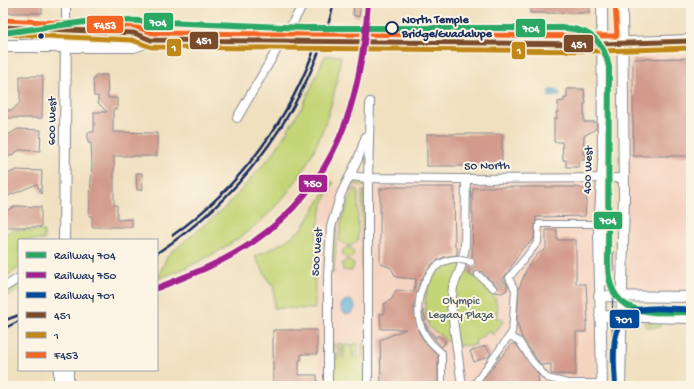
<svg xmlns="http://www.w3.org/2000/svg" width="694" height="389" font-family="'Gochi Hand',sans-serif">
	<style>
		.built { fill: #f5d3c1 }
		.green { fill: #c4d577; stroke: #70826a }
		.water { fill: #5aacd5; stroke: #3a6e9a }
		.building { fill: #d29a8b }
		.lines { fill: none; stroke-linecap: round; stroke-linejoin: round }
		.pedestrian-tunnel { stroke: #c5bdac; stroke-width: 6; stroke-dasharray: 6 3; stroke-linecap: butt }
		.pedestrian-casing { stroke: #86888f; stroke-width: 8 }
		.minor-casing { stroke: #86888f; stroke-width: 10 }
		.tertiary-casing { stroke: #86888f; stroke-width: 12 }
		.secondary-casing { stroke: #86888f; stroke-width: 14 }
		.pedestrian { stroke: #fff; stroke-width: 6 }
		.minor { stroke: #fff; stroke-width: 8 }
		.tertiary { stroke: #fff; stroke-width: 10 }
		.secondary { stroke: #fff; stroke-width: 12 }
		.tram { stroke: #1b2f5e; stroke-width: 1 }
		.rail { stroke: #1b2f5e; stroke-width: 2.5 }
		.pedestrian-bridge-casing { stroke: #86888f; stroke-width: 8; stroke-linecap: butt }
		.secondary-bridge-casing { stroke: #86888f; stroke-width: 14; stroke-linecap: butt }
		.pedestrian-bridge { stroke: #fff; stroke-width: 6 }
		.secondary-bridge { stroke: #fff; stroke-width: 12 }
		.bus-1-casing { stroke: #fcf5e5; stroke-width: 8 }
		.bus-2-casing { stroke: #fcf5e5; stroke-width: 8 }
		.bus-3-casing { stroke: #fcf5e5; stroke-width: 8 }
		.bus-1 { stroke: #7a4b2a; stroke-width: 5 }
		.bus-2 { stroke: #c08818; stroke-width: 5 }
		.bus-3 { stroke: #f26522; stroke-width: 5 }
		.rail-1-casing { stroke: #fcf5e5; stroke-width: 9 }
		.rail-2-casing { stroke: #fcf5e5; stroke-width: 9 }
		.rail-3-casing { stroke: #fcf5e5; stroke-width: 9 }
		.rail-1 { stroke: #2ca865; stroke-width: 6 }
		.rail-2 { stroke: #a4228e; stroke-width: 6 }
		.rail-3 { stroke: #004a97; stroke-width: 6 }
		.stop-dot { fill: #fcf5e5; stroke: #1b2f5e; stroke-width: 2 }
		.bus-dot { fill: #1b2f5e; stroke: #fcf5e5; stroke-width: 1.5 }
		.labels { text-anchor: middle; dominant-baseline: central; stroke-width: 4; stroke-linejoin: round; paint-order: stroke }
		.stop-label { font-size: 12px; font-weight: bold; fill: #1b2f5e; stroke: #fcf5e5; text-anchor: start }
		.street-label { font-size: 12px; fill: #1b2f5e; stroke: #fcf5e5 }
		.park-label { font-size: 12px; fill: #455864; stroke: #fcf5e5 }
		.line-badge { stroke: #fcf5e5; stroke-width: 1.5 }
		.badge-label { font-size: 11px; text-anchor: middle; font-weight: bold; fill: #fff }
	</style>
	<rect width="100%" height="100%" fill="#fcf5e5"/>
	<filter id="ink" filterUnits="userSpaceOnUse"><feTurbulence type="fractalNoise" baseFrequency=".025" numOctaves="2"/><feDisplacementMap in="SourceGraphic" scale="8" xChannelSelector="R" yChannelSelector="G"/><feConvolveMatrix kernelMatrix="1 2 1 2 8 2 1 2 1" color-interpolation-filters="sRGB"/></filter>
	<filter id="wash" filterUnits="userSpaceOnUse"><feTurbulence type="fractalNoise" baseFrequency=".012" numOctaves="4" result="noise"/><feDisplacementMap in="SourceGraphic" scale="16" xChannelSelector="R" yChannelSelector="G"/><feGaussianBlur stdDeviation="0.9" result="paint"/><feColorMatrix in="noise" values="0 0 0 0 0 0 0 0 0 0 0 0 0 0 0 0 0 1.4 0 .05"/><feComposite in="paint" operator="in"/></filter>
	<g filter="url(#wash)">
		<rect width="100%" height="100%" fill="#f0e0c0"/>
		<path class="built" d="M635,55H691V292L633,293L627,288L628,64L631,58Z
			M576,175L597,186L596,386H319L316,277L319,222L330,190L359,178Z"/>
		<path class="green" d="M325,56H341C325,172 267,240 157,279L168,255L227,206L275,151L304,103Z
			M332,181L334,183C315,210 316,246 316,277L312,278H315V309L274,308V284L270,283L255,257L284,242L302,229Z
			M354,181H362L365,187L355,184L350,188L347,194L344,193L351,182Z
			M354,188L358,190V240L351,246H348L339,240L342,219Z
			M362,191H365V274L362,272Z
			M342,197L345,198L337,224L334,273H331V243Z
			M13,230L44,231V240H19V268L3,278V235Z
			M342.5 253a5.5 5.5 0 1 1 11 0a5.5 5.5 0 1 1-11 0Z
			M347,260L354,264L352,271L343,270L342,264Z
			M449,262H462L468,264C468,278 470,273 480,279C486,283 494,294 496,302C498,307 497,313 497,318L504,320L493,335L490,331L475,341L476,345L454,346L429,327C421,302 425,277 449,262Z
			M19,284V290L3,298V294Z
			M643,322H660V327H647Z
			M331,343L334,344V358H338V343L342,344V358H344V345H352L353,358V344L358,343V358H362V344L365,343V386H331Z"/>
		<path class="water" d="M549,90H558L560,96L549,97Z
			M341 307a7 7 0 1 1 14 0a7 7 0 1 1-14 0Z"/>
		<g id="blocks">
			<path class="building" d="M4,3H42V13H4Z
				M354,3H361L359,17L353,15Z
				M530,3H589V13H530Z
				M691,58V156H633V59Z
				M95,75H107L108,98H117V109H113V132L157,133V156H114V205H117V220L132,219V227H92V216H89L92,163L91,143H88V132H94V112H107L98,103V96H94L93,79H95Z
				M20,76H43L42,118H3V110H13L20,102Z
				M567,89H584L586,104H584V122H596V129L584,136L583,154H586V160H579V167H566V160H563L562,142H554V119H557L556,112H558V102L564,101V98H567Z
				M18,129L41,130L40,151L20,150L3,160V138Z
				M427,134H502V166H427Z
				M16,170L42,171L41,194L37,184L3,198V176Z
				M136,173H142L143,190H137Z
				M392,187H454L455,247H457V255L444,257L433,263L426,272L419,283L414,307L418,331L425,342L438,355V386H381L380,340L406,329H381L380,314H384V304L392,299L396,290L414,292L416,279L396,277L391,268L380,263V189Z
				M483,187H576L585,189V193H587L585,216L536,217L534,239L522,249L505,276L503,280L507,284V290L502,293L495,292L497,288L496,285L481,271H476L474,276L469,273V266H473L475,263L472,258L473,214H472V193H473V188H483Z
				M16,206L41,207V227H3V212Z
				M546,230H557V240H576V284H586L588,321H586V332H576V375L551,374V364L541,365L536,358L522,338L517,322L519,288L528,266L538,254L546,249Z
				M423,310L426,320L424,321L429,330L436,338L438,335L446,341L442,347L428,331L426,327L423,318Z
				M273,330H317V354H301V360H299V375H317V386H273Z
				M512,344H516L538,374L539,386H481V382Z
				M486,346L491,354L489,356L474,362L470,351Z"/>
		</g>
	</g>
	<g filter="url(#ink)">
		<use href="#blocks" fill-opacity="0" stroke="#86888f" stroke-width="1"/>
		<g class="lines">
			<path class="pedestrian-tunnel" d="M471,262L474,272L478,275
				M493,288L504,281"/>
			<defs>
				<path id="pedestrian" d="M478,275L493,288
					M509,336L519,341L532,361L547,378L568,383H602
					M442,386V353C433,345 427,340 422,329C411,304 425,259 457,259
					M473,386L512,332L515,290L509,278L538,242L539,224H594"/>
				<path id="minor" d="M66,3V30
					M237,118L304,3
					M350,176L368,178L458,179L624,178
					M3,288L19,278
					M328,386V276L331,227L341,194L358,159L366,136
					M368,386V178L370,102
					M462,386L451,305L453,287L461,267L465,247L466,179"/>
				<path id="tertiary" d="M64,240L66,30
					M599,296L691,297
					M600,316L691,318
					M59,370V386
					M68,386V370
					M602,386L599,234L603,162L602,3
					M620,386L624,193L622,3"/>
				<path id="secondary" d="M3,27L134,33L151,40L246,41
					M427,41L601,44L691,41
					M3,46H134L151,40"/>
			</defs>
			<use href="#pedestrian" class="pedestrian-casing"/>
			<use href="#minor" class="minor-casing"/>
			<use href="#tertiary" class="tertiary-casing"/>
			<use href="#secondary" class="secondary-casing"/>
			<use href="#pedestrian" class="pedestrian"/>
			<use href="#minor" class="minor"/>
			<use href="#tertiary" class="tertiary"/>
			<use href="#secondary" class="secondary"/>
			<path class="tram" d="M612,364L613,252"/>
			<path class="rail" d="M173,235C238,189 292,117 317,41
				M157,253C245,195 309,105 334,3
				M3,321L19,315
				M3,329L19,321"/>
			<defs>
				<path id="pedestrian-bridge" d="M457,259L471,262"/>
				<path id="secondary-bridge" d="M246,41H427"/>
			</defs>
			<use href="#pedestrian-bridge" class="pedestrian-bridge-casing"/>
			<use href="#secondary-bridge" class="secondary-bridge-casing"/>
			<use href="#pedestrian-bridge" class="pedestrian-bridge"/>
			<use href="#secondary-bridge" class="secondary-bridge"/>
			<defs>
				<path id="bus-1" d="M3,27L134,33L151,40L601,44L691,41"/>
				<path id="bus-2" d="M3,34L132,40L151,47L601,51L691,48"/>
				<path id="bus-3" d="M3,20L134,26L152,33L617,36L615,3"/>
			</defs>
			<use href="#bus-1" class="bus-1-casing"/>
			<use href="#bus-2" class="bus-2-casing"/>
			<use href="#bus-3" class="bus-3-casing"/>
			<use href="#bus-1" class="bus-1"/>
			<use href="#bus-2" class="bus-2"/>
			<use href="#bus-3" class="bus-3"/>
			<defs>
				<path id="rail-1" d="M3,33L85,22L117,20L305,28H566C591,30 604,42 609,67L608,266C609,319 652,312 691,312"/>
				<path id="rail-2" d="M157,288C190,275 224,262 253,242C338,183 361,101 368,3"/>
				<path id="rail-3" d="M615,386C614,362 607,318 639,310C655,306 674,310 691,309"/>
			</defs>
			<use href="#rail-1" class="rail-1-casing"/>
			<use href="#rail-2" class="rail-2-casing"/>
			<use href="#rail-3" class="rail-3-casing"/>
			<use href="#rail-1" class="rail-1"/>
			<use href="#rail-2" class="rail-2"/>
			<use href="#rail-3" class="rail-3"/>
		</g>
	</g>
	<circle class="stop-dot" cx="392" cy="28" r="6"/>
	<circle class="bus-dot" cx="41" cy="36" r="3.5"/>
	<g class="labels">
		<g class="stop-label">
			<text x="402" y="21">North Temple<tspan x="402" dy="14">Bridge/Guadalupe</tspan></text>
		</g>
		<g class="street-label">
			<text transform="translate(53 121) rotate(-89)">600 West</text>
			<text transform="translate(487 167) rotate(-1)">50 North</text>
			<text transform="translate(589 170) rotate(-88)">400 West</text>
			<text transform="translate(318 252) rotate(-86)">500 West</text>
		</g>
		<g class="park-label">
			<text x="461" y="302">Olympic<tspan x="461" dy="14">Legacy Plaza</tspan></text>
		</g>
	</g>
	<g class="line-badge">
		<rect x="143" y="12" width="31" height="19" rx="4" fill="#2ca865"/>
		<rect x="86" y="15" width="38" height="19" rx="4" fill="#f26522"/>
		<rect x="515" y="18" width="31" height="20" rx="4" fill="#2ca865"/>
		<rect x="189" y="31" width="30" height="19" rx="4" fill="#7a4b2a"/>
		<rect x="563" y="34" width="31" height="19" rx="4" fill="#7a4b2a"/>
		<rect x="166" y="38" width="16" height="19" rx="4" fill="#c08818"/>
		<rect x="511" y="41" width="15" height="19" rx="4" fill="#c08818"/>
		<rect x="298" y="174" width="30" height="19" rx="4" fill="#a4228e"/>
		<rect x="593" y="211" width="30" height="19" rx="4" fill="#2ca865"/>
		<rect x="609" y="309" width="31" height="20" rx="4" fill="#004a97"/>
	</g>
	<g class="badge-label">
		<text x="158" y="26">704</text>
		<text x="105" y="29">F453</text>
		<text x="531" y="32">704</text>
		<text x="204" y="44">451</text>
		<text x="579" y="48">451</text>
		<text x="174" y="51">1</text>
		<text x="519" y="54">1</text>
		<text x="313" y="187">750</text>
		<text x="608" y="224">704</text>
		<text x="624" y="323">701</text>
	</g>
	<rect width="694" height="389" fill="none" stroke="#fcf5e5" stroke-width="16"/>
	<rect x="18" y="239" width="140" height="132" fill="#fcf5e5" stroke="#a2a6af"/>
	<rect x="26" y="252" width="20" height="6" fill="#2ca865" stroke="#a2a6af"/>
	<text x="54" y="259" font-size="12" fill="#1b2f5e">Railway 704</text>
	<rect x="26" y="272" width="20" height="6" fill="#a4228e" stroke="#a2a6af"/>
	<text x="54" y="279" font-size="12" fill="#1b2f5e">Railway 750</text>
	<rect x="26" y="292" width="20" height="6" fill="#004a97" stroke="#a2a6af"/>
	<text x="54" y="299" font-size="12" fill="#1b2f5e">Railway 701</text>
	<rect x="26" y="312" width="20" height="6" fill="#7a4b2a" stroke="#a2a6af"/>
	<text x="54" y="319" font-size="12" fill="#1b2f5e">451</text>
	<rect x="26" y="332" width="20" height="6" fill="#c08818" stroke="#a2a6af"/>
	<text x="54" y="339" font-size="12" fill="#1b2f5e">1</text>
	<rect x="26" y="352" width="20" height="6" fill="#f26522" stroke="#a2a6af"/>
	<text x="54" y="359" font-size="12" fill="#1b2f5e">F453</text>
</svg>
